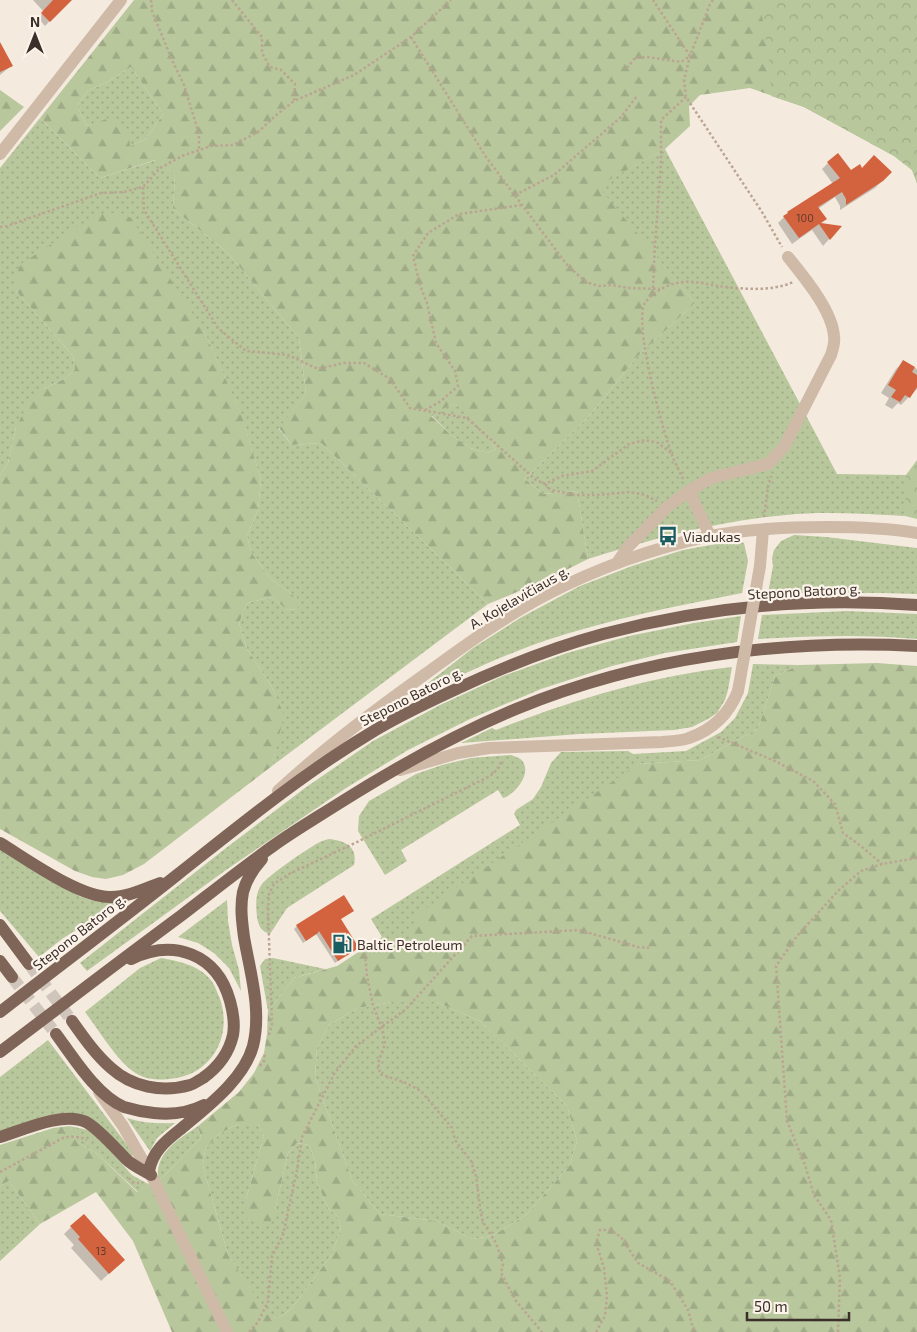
<svg xmlns="http://www.w3.org/2000/svg" width="917" height="1332" font-family="'Exo 2',sans-serif">
	<style>
		.grass { fill: url(#grass-dots) }
		.forest { fill: url(#forest-firs); fill-rule: evenodd }
		.park { fill: url(#park-crowns) }
		.shadow { fill: #0003 }
		.building { fill: #d3623e }
		.lines { fill: none; stroke-linecap: round; stroke-linejoin: round }
		.primary-tunnel { stroke: #d0c5ba; stroke-width: 12; stroke-dasharray: 12 6; stroke-linecap: butt }
		.path { stroke: #bba492; stroke-width: 2.5; stroke-dasharray: 2.5 2.5; stroke-linecap: butt }
		.street { stroke: #cfbaa8; stroke-width: 12 }
		.primary { stroke: #7f6558; stroke-width: 12 }
		.street-bridge { stroke: #cfbaa8; stroke-width: 12 }
		.labels { text-anchor: middle; dominant-baseline: central; stroke-width: 4.5; stroke-linejoin: round; paint-order: stroke }
		.number-label { font-size: 11px; fill: #613c2e }
		.poi-label { font-size: 14px; fill: #3b2f29; stroke: #fcf4eb; text-anchor: start }
		.street-label { font-size: 14px; fill: #3b2f29; stroke: #fcf4eb }
	</style>
	<defs>
		<pattern id="grass-dots" width="8" height="8" patternUnits="userSpaceOnUse" patternTransform="scale(1.25)"><rect width="8" height="8" fill="#b8c79c"/><path d="M2 2h.1M6 6h.1" fill="none" stroke="#9fab86" stroke-width="1.8" stroke-linecap="round"/></pattern>
		<pattern id="forest-firs" width="22" height="20" patternUnits="userSpaceOnUse" patternTransform="scale(1.25)"><rect width="22" height="20" fill="#b8c79c"/><path d="M5 1l3.5 6h-7zM16 11l3.5 6h-7z" fill="#9fab86"/></pattern>
		<pattern id="park-crowns" width="20" height="18" patternUnits="userSpaceOnUse" patternTransform="scale(1.25)"><rect width="20" height="18" fill="#b8c79c"/><path d="M2 6a3 3 0 1 1 6 0M12 15a3 3 0 1 1 6 0" fill="none" stroke="#9fab86"/></pattern>
	</defs>
	<rect width="100%" height="100%" fill="#f5eade"/>
	<path class="grass" d="M131,67L163,114L146,139L130,146L109,119L87,126L77,106L87,91L109,81Z
		M40,118L100,178L156,160L175,175L173,209L227,252L299,338L306,393L279,429L292,445L321,443L488,604L272,766L283,715L273,689L247,649L239,623L247,603L272,597L287,610L297,609V598L270,578L251,552L247,536L258,510L261,480L241,414L204,331L16,291L73,356L75,369L66,378L45,388L16,427L8,463L0,475V168Z
		M665,149L837,474L906,475L910,484L905,516C866,514 825,511 786,515C718,521 653,539 588,559L577,491L543,494L525,479L591,414L636,358L695,303L597,186Z
		M452,404L468,408L496,449L488,453L470,448L449,433L431,415Z
		M794,535L826,537L917,548V594L881,593H768L773,566L772,558L774,550L781,541Z
		M733,541L744,543L748,561L742,593C676,606 611,619 547,640C497,657 449,681 401,704L473,648L520,618L580,586L632,566L683,550Z
		M847,611L917,614V639C864,634 811,636 758,639L762,615Z
		M741,616L737,642L665,653L612,666L541,689L470,719L408,750L346,788L226,870L87,971L80,963L226,848L305,788L373,741L440,705L503,676L567,653L629,636L694,623Z
		M753,664L799,665L775,676L758,729L700,760L638,764L407,945L382,937L371,919L520,825L514,814L516,810L533,799L541,787L551,763L561,752L628,751L633,754L686,751L721,732L735,718L748,693Z
		M732,667L728,690L725,700L717,713L708,719L692,727L674,730L579,734L461,743L492,728L496,730C572,700 651,676 732,667Z
		M511,755C516,757 522,758 524,764C530,776 514,795 503,798L498,790L401,850L407,861L385,875L358,831L359,816L369,801L416,774L442,765L471,758Z
		M329,839C345,841 358,846 354,865L287,908L270,934C261,931 259,927 257,917C256,907 255,896 260,887C265,877 306,850 318,843C321,841 325,840 329,839Z
		M0,848L79,896L94,901L118,903L62,939L39,957L0,911Z
		M227,900L228,921L232,945L239,970L241,991L229,968L214,953L198,943L178,937Z
		M161,958C178,961 198,965 210,979C215,985 217,992 220,999C233,1037 211,1076 169,1079C159,1080 149,1080 139,1075C119,1065 99,1030 85,1012L140,968Z
		M273,958L325,969L294,978L268,1011L260,966L265,959Z
		M393,1002H436L480,1021L567,1106L577,1141L570,1165L526,1215L492,1236L472,1239L437,1221L380,1214L352,1180L315,1077L317,1048L329,1025L358,1008Z
		M48,1040L134,1154L132,1156L128,1154L90,1119L0,1132V1077Z
		M127,1118C143,1123 158,1124 175,1123L157,1138L150,1151Z
		M238,1124H258L264,1136L246,1199L275,1210L288,1153L297,1143L309,1145L315,1160L317,1183L328,1208L337,1216L341,1228L332,1254L292,1308L282,1316L275,1318L268,1316L228,1255L203,1166L205,1150L219,1134Z
		M70,1126L88,1130L95,1134L132,1175L150,1185L138,1192L95,1152L77,1142Z
		M198,1126L201,1138L164,1176L158,1180C155,1152 178,1140 198,1126Z
		M9,1181L40,1224L0,1261V1186Z"/>
	<path class="forest" d="M134,0H917V183L912,170L894,156L804,107L750,88L700,95L689,106L690,126L665,149L598,186L695,303L636,358L591,414L525,479L543,494L577,491L588,559L546,580L488,604L321,443L292,445L279,428L306,393L299,338L227,252L173,209L175,175L155,160L100,178L40,118ZM131,67L163,114L146,139L130,146L128,129L109,118L87,126L77,106L87,91L109,81ZM452,404L468,409L496,449L488,453L470,448L449,433L431,416Z
		M0,90L24,107L0,131Z
		M106,213H120L131,218L204,331L241,413L261,480L258,510L247,536L251,552L270,578L297,598L298,609L287,610L272,597L247,603L239,623L247,649L273,689L284,715L272,766L144,864L123,875L106,879L92,877L75,871L0,829V475L8,463L16,427L28,404L45,388L66,378L75,369L73,356L16,291L15,277L21,264L94,216Z
		M877,663L917,666V1332H172L133,1241L96,1192L40,1224L9,1181L0,1186V1145L53,1128L70,1126L77,1142L95,1152L137,1192L150,1185L164,1176L201,1138L198,1126L239,1092L254,1073L264,1053L267,1034L268,1011L294,978L337,966L382,937L407,945L416,915L638,764L700,760L758,729L775,676L799,665ZM393,1002H436L480,1021L567,1106L577,1141L570,1165L526,1215L492,1236L472,1239L437,1221L380,1214L352,1180L315,1077L317,1048L329,1025L358,1008ZM238,1124H258L264,1136L246,1199L245,1217L258,1224L270,1223L275,1210L288,1153L297,1143L309,1145L315,1160L317,1183L328,1208L337,1216L341,1228L332,1254L292,1308L282,1316L275,1318L268,1315L228,1255L203,1166L205,1150L219,1134Z"/>
	<path class="park" d="M763,0H917V183L912,170L894,156L804,107L771,96L770,66L761,10Z
		M917,460V519L905,516L906,475Z"/>
	<path class="shadow" d="M33,0H68L69,1L45,26L38,18L44,12Z
		M0,45L11,66L0,75Z
		M828,163L851,171L862,170L882,181L875,188L840,210V206L835,197L818,209L820,224L840,227L823,246L812,230L792,244L778,223L788,213L833,184L822,169Z
		M904,361L917,369V389L901,405L898,403L892,409L885,405L889,398L881,393L896,369Z
		M339,920L354,951L335,963L316,934L303,943L294,929L297,926Z
		M71,1227L116,1267L101,1281L71,1248L74,1245L64,1234Z"/>
	<path class="building" d="M53,0H72L50,22L41,13Z
		M0,42L13,66L0,72Z
		M838,153L851,170L860,164L862,168L874,155L892,172L883,181L846,205V199L842,192L818,207L827,219L821,223L842,226L830,240L819,224L799,238L783,216L788,213L787,212L840,178L827,162Z
		M903,360L915,367L912,372L917,375V387L910,398L905,395L900,402L891,397L896,390L888,385Z
		M344,895L354,911L341,919L359,948L338,961L319,931L318,933L306,941L296,925Z
		M84,1214L125,1260L109,1274L78,1239L80,1237L70,1226Z"/>
	<g class="lines">
		<path class="primary-tunnel" d="M29,964L72,1021
			M12,977L56,1034"/>
		<path class="path" d="M151,0L152,11L172,60L184,85L199,134V149
			M232,0L262,37V53L270,67L281,70L295,84L294,101L354,75L411,37L451,0
			M713,0L710,4L690,56L684,80L686,97L762,212L782,247
			M411,37L486,157L568,266L586,282L599,286L612,285L628,288L660,289
			M627,68L635,58L647,57L681,62L690,56L653,0
			M143,187L144,210L218,328L246,351L288,355L318,369L343,363H364L390,379L410,408L467,418L536,480L545,484L562,476L592,471L629,444L645,440L658,443L671,453
			M515,195L554,175L621,117L637,96
			M0,227L7,226L101,193L124,192L143,187L160,168L182,156L211,146L233,145L258,132L275,116L294,101
			M653,288L655,245L661,163V120L686,97
			M425,410L441,401L458,386L455,371L436,343L427,303L420,285L413,256L428,233L459,214L522,205
			M683,479C679,470 674,461 671,452C662,428 633,322 645,303C653,291 670,283 684,282C696,281 707,284 718,286C741,289 772,292 793,282
			M545,484L551,490L576,495H598L630,492L645,495L657,501
			M764,517L768,487L771,476
			M718,737L775,761L813,781L835,804L843,833L861,846L882,864
			M363,949L365,955L367,976L373,1005L379,1021L382,1027L385,1044L378,1063L380,1074L406,1083L421,1091L452,1128L455,1140L471,1161L476,1176L481,1214L483,1222L496,1243L503,1264L501,1273L516,1301L542,1332
			M269,1035L272,1024L268,911L269,894L274,884L289,874L355,843L490,776L498,769L502,760
			M260,1066L264,1061L265,1053
			M0,1172L63,1138C71,1136 78,1136 87,1140
			M129,1178L132,1182L139,1183
			M249,1332L258,1322L268,1302L272,1256L283,1235L297,1170L302,1137L334,1074L356,1046L406,1009L472,936L579,930L638,947L649,948
			M596,1332L605,1316L607,1296L604,1268L596,1243L600,1230H610L621,1237L638,1263L670,1281L688,1310L694,1332
			M838,1332L840,1278L831,1220L814,1195L805,1165L787,1121L776,966L797,936L839,890L861,871L882,864L917,858"/>
		<path class="street" d="M0,154L121,0
			M689,491L710,536
			M617,563L628,547L667,507L689,491L711,478L768,464L784,447L831,355C833,349 835,342 834,336C832,310 804,277 788,257
			M760,566L763,530
			M400,770L458,753L489,748L662,742C671,741 681,741 689,738C712,730 729,714 738,691
			M278,791C323,749 371,713 420,678C461,648 502,618 546,595C595,569 656,547 710,536C748,529 788,527 827,527C857,527 887,528 917,533
			M99,1092L123,1126L151,1175L227,1332"/>
		<path class="primary" d="M0,843C28,860 80,898 111,897C128,897 144,889 160,883
			M0,925L29,964
			M0,961L12,977
			M0,1012C59,966 118,922 177,875C239,826 301,775 369,734C396,717 424,704 452,691C501,668 551,648 603,634C705,607 812,597 917,605
			M72,1021C84,1038 96,1055 111,1068C132,1087 162,1093 190,1085C194,1084 199,1080 203,1078C217,1068 229,1053 233,1035C235,1024 233,1012 230,1001C217,954 174,938 131,959
			M56,1034C73,1057 97,1096 124,1107C134,1110 144,1112 154,1113C171,1115 188,1113 204,1105
			M0,1052C61,1006 121,960 182,915C212,892 242,868 273,846C294,831 316,818 338,804C395,768 454,735 516,709C642,657 781,639 917,646
			M0,1137C23,1130 63,1111 86,1122C99,1129 115,1148 126,1159C133,1166 143,1170 151,1175
			M149,1171C153,1150 167,1140 182,1128C208,1106 244,1079 253,1046C262,1010 250,972 244,937C242,922 240,907 243,892C246,880 254,868 262,859"/>
		<path class="street-bridge" d="M738,691L760,566"/>
	</g>
	<defs>
		<symbol id="bus-bare" viewBox="-9 -9 18 18"><path d="M-5-6H5V4H4V6H2V4H-2V6H-4V4H-5ZM-3.5-4V0h7V-4ZM-3.5 1.2v1.5H-2V1.2ZM2 1.2v1.5H3.5V1.2Z" fill="#195d62" stroke="#fcf4eb" stroke-width="2.5" paint-order="stroke"/></symbol>
		<symbol id="fuel-bare" viewBox="-9 -9 18 18"><path d="M-5.5-6h7V0h2V4h1.3V-2.5L3-4.5l.8-.8L6-3V5H2.5V1h-1V6h-7ZM-4.2-4.7v3.2H.2V-4.7Z" fill="#195d62" stroke="#fcf4eb" stroke-width="2.5" paint-order="stroke"/></symbol>
	</defs>
	<g fill-rule="evenodd">
		<use href="#bus-bare" x="654" y="522" width="28" height="28"/>
		<use href="#fuel-bare" x="328" y="930" width="28" height="28"/>
	</g>
	<g class="labels">
		<g class="number-label">
			<text x="805" y="217">100</text>
			<text x="101" y="1250">13</text>
		</g>
		<g class="poi-label">
			<text x="683" y="536">Viadukas</text>
			<text x="357" y="944">Baltic Petroleum</text>
		</g>
		<g class="street-label">
			<text transform="translate(804 591) rotate(-3)">Stepono Batoro g.</text>
			<text transform="translate(519 597) rotate(-30)">A. Kojelavičiaus g.</text>
			<text transform="translate(411 696) rotate(-27)">Stepono Batoro g.</text>
			<text transform="translate(79 932) rotate(-38)">Stepono Batoro g.</text>
		</g>
	</g>
	<g transform="translate(35 35)" stroke="#fcf4eb" stroke-width="4" paint-order="stroke">
	<path d="M0-4L9 19L0 12L-9 19Z" fill="#3b2f29"/>
	<text y="-8" font-size="14" font-weight="bold" text-anchor="middle" fill="#3b2f29">N</text>
	</g>
	<path d="M747 1312v8h102v-8" fill="none" stroke="#3b2f29" stroke-width="2.5"/>
	<text x="754" y="1312" font-size="15" fill="#3b2f29" stroke="#fcf4eb" stroke-width="4" paint-order="stroke">50 m</text>
</svg>
